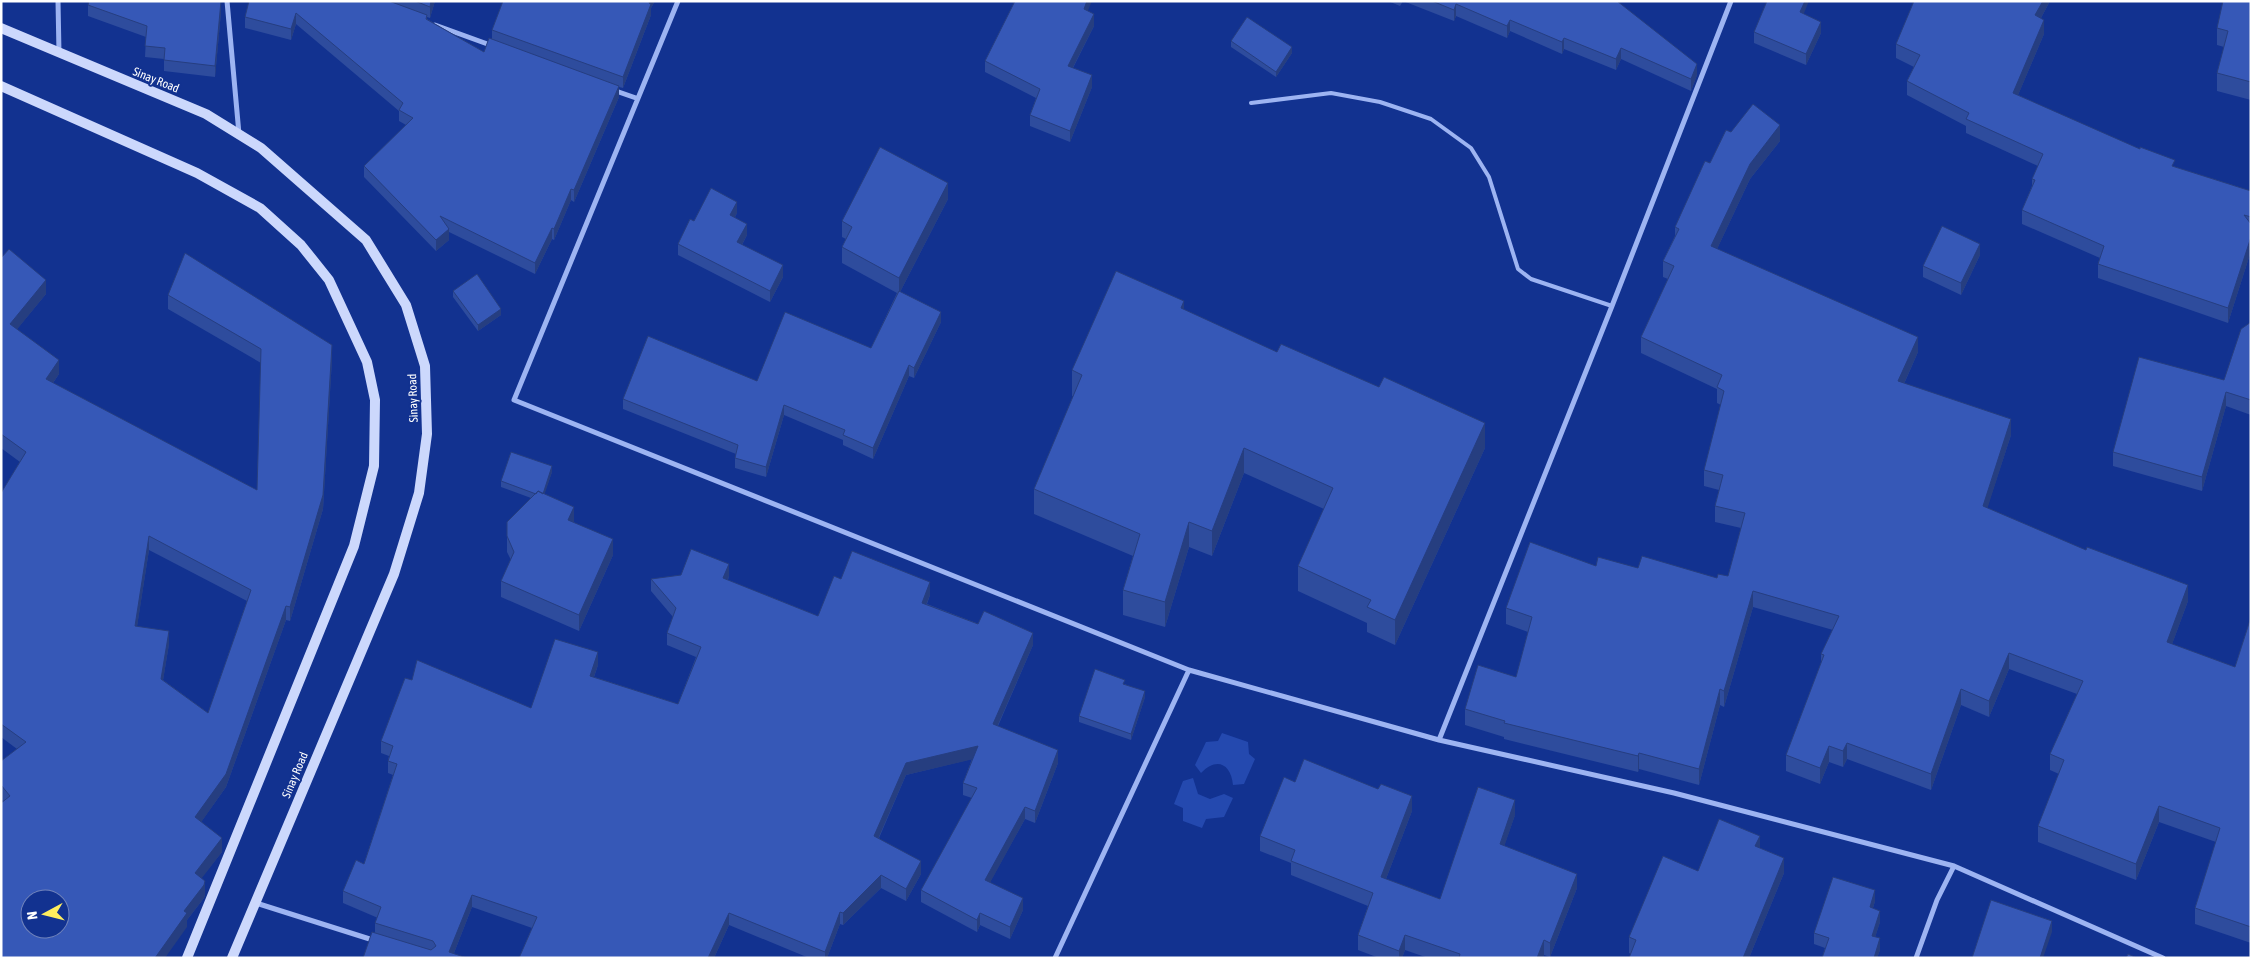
<svg xmlns="http://www.w3.org/2000/svg" width="2252" height="959" font-family="'Asap Condensed',sans-serif">
	<style>
		.green { fill: #2449af }
		.lines { fill: none; stroke-linecap: round; stroke-linejoin: round }
		.service { stroke: #9db4f2; stroke-width: 4 }
		.minor { stroke: #9db4f2; stroke-width: 5 }
		.secondary { stroke: #ccd8fc; stroke-width: 10 }
		.wall { fill: #2e4c9d; fill-rule: evenodd }
		.shaded-wall { fill: #263e80 }
		.building { fill: #3658b7; stroke: #263e80; fill-rule: evenodd }
		.labels { text-anchor: middle; dominant-baseline: central; stroke-width: 4; stroke-linejoin: round; paint-order: stroke }
		.street-label { font-size: 12px; fill: #fff; stroke: #123290 }
	</style>
	<rect width="100%" height="100%" fill="#123290"/>
	<path class="green" d="M1222,733L1248,742L1249,754L1255,759L1244,784L1233,785C1231,763 1216,757 1201,773L1195,765L1206,742L1218,741Z
		M1193,778L1198,794L1210,799L1224,794L1233,798L1224,817L1206,819L1202,828L1183,821V808L1174,804L1183,781Z"/>
	<g class="lines">
		<path class="service" d="M1251,103L1331,93L1380,102L1431,119L1471,148L1489,177L1518,269L1531,279L1612,306"/>
		<path class="minor" d="M58,1L59,53
			M227,1L239,134
			M678,1L514,400L1189,670
			M435,25L493,46
			M613,90L636,98
			M1439,740L1612,306L1731,1
			M256,903L376,941
			M1055,958L1189,670L1439,740L1674,793L1954,866
			M1916,958L1937,900L1954,866L2163,958"/>
		<path class="secondary" d="M1,28L206,114L261,148L366,240L406,305L425,366L427,434L419,493L394,574L232,958
			M1,86L197,173L260,208L301,245L329,280L367,362L375,400L374,466L354,546L187,958"/>
	</g>
	<path class="wall" d="M249,1H435L430,18L427,17V19L484,52L492,39V30L503,1H655L651,8V15L623,88L619,87V97L574,202L571,200L554,240L552,239L535,274L449,232V240L436,251L364,177V166L406,125L399,121V111L296,24L291,40L245,28V17Z
		M1388,1H1403L1400,6Z
		M1403,1H1617L1697,75L1691,91L1621,59L1616,70L1564,49L1562,54L1510,31L1507,38L1456,16L1454,21Z
		M2050,1L2041,18L2044,34L2018,95L2175,167L2251,191V251L2228,323L2098,278V264L2100,258L2022,224V210L2032,186V179L2038,166L1966,133V126L1907,95V81L1914,67L1896,58V44Z
		M2251,1V100L2217,91V73L2224,47L2217,45V28Z
		M88,5L221,12L215,77L164,71V59L145,57L146,37L88,16Z
		M1088,11L1094,26L1073,68L1092,87L1070,142L1030,126V115L1036,98L985,72V61Z
		M1804,14L1821,33L1806,65L1754,43V32Z
		M1231,41L1292,53L1276,77L1231,47Z
		M1731,132L1780,141L1750,179L1717,249L1918,352L1904,384L2011,435L1987,508L2188,601L2172,644L2235,667L2251,617V943L2195,924V908L2216,842L2159,822L2136,880L2038,842V826L2059,774L2050,770V754L2077,694L2009,669L1989,717L1961,705L1931,790L1847,759L1843,767L1829,762L1820,784L1786,771V755L1821,663V654L1833,630L1753,607L1724,707L1720,705L1699,785L1639,769L1638,772L1504,739V737L1465,725V709L1516,677L1528,632L1506,624V608L1596,566L1638,568L1717,578L1728,576L1741,528L1715,522V506L1719,490L1704,486V470L1721,405L1717,403V389L1641,353V337L1668,279L1663,277V261L1675,236V227L1710,163Z
		M948,199L900,292L941,322L914,378L909,376L873,459L843,445V440L784,415L766,477L735,468V458L736,454L623,409V399L757,381L871,348L897,293L842,263V247L846,239L842,237V221Z
		M737,213L735,217L747,235L742,245L783,277L770,302L678,255V244L694,221Z
		M1980,255L1961,295L1923,277V266Z
		M1,258L46,294L17,329L59,374L53,383L257,490L261,363L168,309V295L332,359L323,509L290,621L286,620L226,787L201,822L222,852L201,878L205,895L204,898L187,920V927L3,801L1,799V761L17,749L1,737V493L20,462L1,448ZM149,550L247,601L208,713L163,680L169,644L137,626Z
		M453,291L501,315L478,331L453,297Z
		M1184,310L1485,448L1395,645L1367,632V623L1298,591V566L1324,509L1244,473L1212,556L1189,547L1165,627L1123,615V590L1133,556L1034,514V489L1074,396H1072V370Z
		M2251,322V415L2226,406L2202,491L2113,466V452L2224,380Z
		M552,472L544,494L574,523L613,555L579,631L501,597V581L511,560L507,552V522L531,498L501,487V481Z
		M729,576L728,580L818,616L841,579L930,595L927,604L1033,645L998,726L1058,763L1035,823L1025,819L990,882L1023,910L1010,939L980,925L977,932L921,902V890L972,798L963,795V783L972,759L906,775L879,838L921,874L906,901L881,888L843,925L840,924L827,958H809L729,925L714,958H519L532,928L472,907L454,953L363,958L375,933V923L378,918L343,903V891L364,864L393,775L388,773V761L389,756L381,753V741L412,680L531,708L598,665L594,677L678,704L696,657L667,645V633L673,617L651,591V579Z
		M1125,684L1145,697L1131,740L1079,722V716Z
		M1295,782L1378,789L1412,811L1386,879L1440,899L1515,815L1504,846L1577,888L1550,957L1544,955L1543,958H1428L1405,950L1402,958H1379L1358,950V935L1368,906L1291,875V863L1260,851V836Z
		M1760,848L1784,873L1749,958H1629L1631,954L1629,953V937L1698,871Z
		M1875,901L1873,908L1880,922L1875,937L1880,950L1877,958H1822L1825,948L1814,944V933Z"/>
	<path class="shaded-wall" d="M221,1V12L215,77V66Z
		M431,1H435L430,18V7Z
		M650,1H655L651,8V15L623,88V77Z
		M1087,1H1092L1084,20V9Z
		M1805,1H1809L1800,23V12Z
		M2043,1H2050L2035,29V15Z
		M1456,4V16L1454,21V10Z
		M296,13V24L291,40V29Z
		M1094,14V26L1068,77V66Z
		M1510,20V31L1507,38V26Z
		M2044,20V34L2013,107V93Z
		M1821,22V33L1806,65V54Z
		M1564,38V49L1562,54V42Z
		M1292,47V53L1276,77V72Z
		M1621,48V59L1616,70V59Z
		M1697,64V75L1691,91V79Z
		M1092,75V87L1070,142V131Z
		M619,86V97L574,202V190Z
		M1780,125V141L1750,179L1711,262V246L1750,164Z
		M948,183V199L899,294V278Z
		M571,189V200L554,240V229Z
		M737,202V213L730,226V215Z
		M747,224V235L737,254V242Z
		M552,228V239L535,274V263Z
		M449,229V240L436,251V240Z
		M2251,237V251L2228,323V308Z
		M1980,244V255L1961,295V283Z
		M783,265V277L770,302V291Z
		M46,280V294L10,338V324Z
		M1184,301V326L1181,308Z
		M501,309V315L478,331V325Z
		M941,312V322L914,378V368Z
		M1918,337V352L1898,397V381Z
		M332,345V359L323,509L290,621V607Z
		M59,360V374L46,393V379Z
		M909,365V376L873,459V448Z
		M2226,392V406L2202,491V477Z
		M784,405V415L766,477V467Z
		M2011,419V435L1983,522V506Z
		M1485,423V448L1395,645V620Z
		M1244,448V473L1212,556V531Z
		M552,466V472L542,502V496Z
		M574,507V523L568,520Z
		M1189,522V547L1165,627V602Z
		M149,536V550L135,640V626Z
		M613,539V555L579,631V615Z
		M729,564V576L723,590V578Z
		M930,582V595L922,615V603Z
		M2188,585V601L2167,658V642Z
		M1753,591V607L1724,707V691Z
		M286,606V620L226,787L195,831V817Z
		M169,631V644L161,693V679Z
		M1033,633V645L993,736V724Z
		M598,652V665L590,688V676Z
		M2009,653V669L1989,717V701Z
		M1720,689V705L1699,785V769Z
		M1961,689V705L1931,790V774Z
		M1145,691V697L1131,740V734Z
		M1847,743V759L1843,767V751Z
		M978,746V758L906,775L874,848V836L906,763Z
		M1829,746V762L1820,784V768Z
		M1058,750V763L1035,823V811Z
		M1639,753V769L1638,772V756Z
		M1412,796V811L1381,892V877Z
		M1515,800V815L1500,859V844Z
		M2159,806V822L2136,880V864Z
		M1025,807V819L985,892V880Z
		M1760,836V852L1755,846Z
		M222,838V852L195,887V873Z
		M1784,858V873L1749,958H1743Z
		M921,861V874L906,901V889Z
		M1577,874V888L1550,957V943Z
		M881,875V888L843,925V913Z
		M205,881V895L204,898L187,920V927L165,958H155L184,911Z
		M1875,890V901L1870,918V907Z
		M472,895V907L452,958L449,952Z
		M1023,898V910L1010,939V927Z
		M1880,911V922L1872,947V936Z
		M840,912V924L827,958H825V952Z
		M729,913V925L714,958H708Z
		M980,913V925L977,932V920Z
		M2052,921V932L2043,958H2040Z
		M1405,935V950L1402,958H1399V951Z
		M1880,938V950L1877,958H1874Z
		M1544,940V955L1543,958H1537Z"/>
	<path class="building" d="M89,1H221L215,66L164,60L165,48L145,46L147,26L88,5Z
		M249,1H389L427,15L426,19L484,52L489,38L619,86L574,190L571,189L554,229L552,228L535,263L440,216L449,229L436,240L364,166L413,118L399,110L403,103L296,13L291,29L245,17Z
		M415,1H431L430,7Z
		M503,1H650L649,3L651,4L623,77L492,30Z
		M1015,1H1087L1084,9L1094,14L1068,66L1092,75L1070,131L1030,115L1040,89L985,61Z
		M1432,1H1617L1697,64L1691,79L1621,48L1616,59L1564,38L1562,42L1510,20L1507,26L1456,4L1454,10Z
		M1767,1H1805L1800,12L1821,22L1806,54L1754,32Z
		M1914,1H2043L2035,15L2044,20L2013,93L2140,149V147L2175,160L2172,166L2251,191V217L2244,215L2251,224V237L2228,308L2098,264L2104,246L2022,210L2035,180L2032,179L2043,154L1966,119L1969,113L1907,81L1920,55L1896,44Z
		M2223,1H2251V82L2217,73L2228,31L2217,28Z
		M1247,17L1292,47L1276,72L1231,41Z
		M1753,104L1780,125L1750,164L1711,246L1918,337L1898,381L2011,419L1983,506L2086,550L2087,547L2188,585L2167,642L2235,667L2251,617V927L2195,908L2220,828L2159,806L2136,864L2038,826L2064,760L2050,754L2083,681L2009,653L1989,701L1961,689L1931,774L1847,743L1843,751L1829,746L1820,768L1786,755L1824,655L1821,654L1839,616L1753,591L1724,691L1720,689L1699,769L1639,753L1638,756L1504,723L1505,721L1465,709L1478,665L1516,677L1532,617L1506,608L1530,542L1596,566L1598,557L1638,568L1642,556L1717,578L1718,574L1728,576L1745,513L1715,506L1723,475L1704,470L1724,391L1717,387L1722,375L1641,337L1674,266L1663,261L1679,229L1675,227L1705,161L1710,163L1726,130L1731,132Z
		M880,147L948,183L899,278L842,247L852,227L842,221Z
		M711,188L737,202L730,215L747,224L737,242L783,265L770,291L678,244L690,219L694,221Z
		M1942,226L1980,244L1961,283L1923,266Z
		M9,249L46,280L10,324L59,360L46,379L257,490L261,349L168,295L185,253L332,345L323,495L290,607L286,606L226,774L195,817L222,838L195,873L205,881L204,885L184,911L187,913L155,958H1V803L10,796L1,785V761L26,742L1,724V493L26,452L1,434V258ZM149,536L251,590L208,713L161,679L169,631L135,626ZM30,899H60V929H30Z
		M1116,271L1184,301L1181,308L1277,352L1281,344L1379,387L1384,377L1485,423L1395,620L1367,607L1371,600L1298,566L1333,488L1244,448L1212,531L1189,522L1165,602L1123,590L1140,534L1034,489L1082,375L1072,370Z
		M477,274L501,309L478,325L453,291Z
		M899,291L941,312L914,368L909,365L873,448L843,435L845,430L784,405L766,467L735,458L738,445L623,399L648,336L757,381L785,312L871,348Z
		M2251,322V400L2226,392L2202,477L2113,452L2139,357L2224,380L2241,329Z
		M511,452L552,466L543,494L538,491L536,494L501,481Z
		M538,491L574,507L568,520L613,539L579,615L501,581L514,552L507,536V522Z
		M691,549L729,564L723,578L818,616L834,576L841,579L852,551L930,582L922,603L978,624L984,611L1033,633L993,724L1058,750L1035,811L1025,807L985,880L1023,898L1010,927L980,913L977,920L921,890L977,788L963,783L978,746L906,763L874,836L921,861L906,889L881,875L843,913L840,912L825,952L729,913L708,958H519L537,917L472,895L449,952L467,958H363L372,932L431,950L436,946L433,941L375,923L381,907L343,891L356,860L364,864L397,764L388,761L393,746L381,741L405,678L412,680L417,660L531,708L555,639L598,652L590,676L678,704L701,647L667,633L676,608L651,579L681,575Z
		M1095,669L1125,680L1123,684L1145,691L1131,734L1079,716Z
		M1304,759L1378,789L1381,784L1412,796L1381,877L1440,899L1478,787L1515,800L1500,844L1577,874L1550,943L1544,940L1537,958H1459L1460,954L1405,935L1399,951L1358,935L1373,893L1291,861L1295,850L1260,836L1284,777L1295,782Z
		M1719,819L1760,836L1755,846L1784,858L1743,958H1629L1636,940L1629,937L1663,856L1698,871Z
		M1833,877L1875,890L1870,907L1880,911L1872,936L1880,938L1874,958H1822L1829,938L1814,933Z
		M1991,900L2052,921L2040,958H1972Z
		M2128,954L2137,958H2126Z"/>
	<g class="labels">
		<g class="street-label">
			<text transform="translate(156 80) rotate(22)">Sinay Road</text>
			<text transform="translate(413 398) rotate(-92)">Sinay Road</text>
			<text transform="translate(295 775) rotate(-67)">Sinay Road</text>
		</g>
	</g>
	<rect width="2252" height="959" fill="none" stroke="#ffffff" stroke-width="5"/>
	<g transform="translate(45 914) rotate(263)"><circle r="24" fill="#123290" stroke="#7184bc"/>
	<path d="M0-4L9 19L0 12L-9 19Z" fill="#ffee5e"/>
	<text y="-8" font-size="14" font-weight="bold" text-anchor="middle" fill="#ffffff">N</text>
	</g>
</svg>
